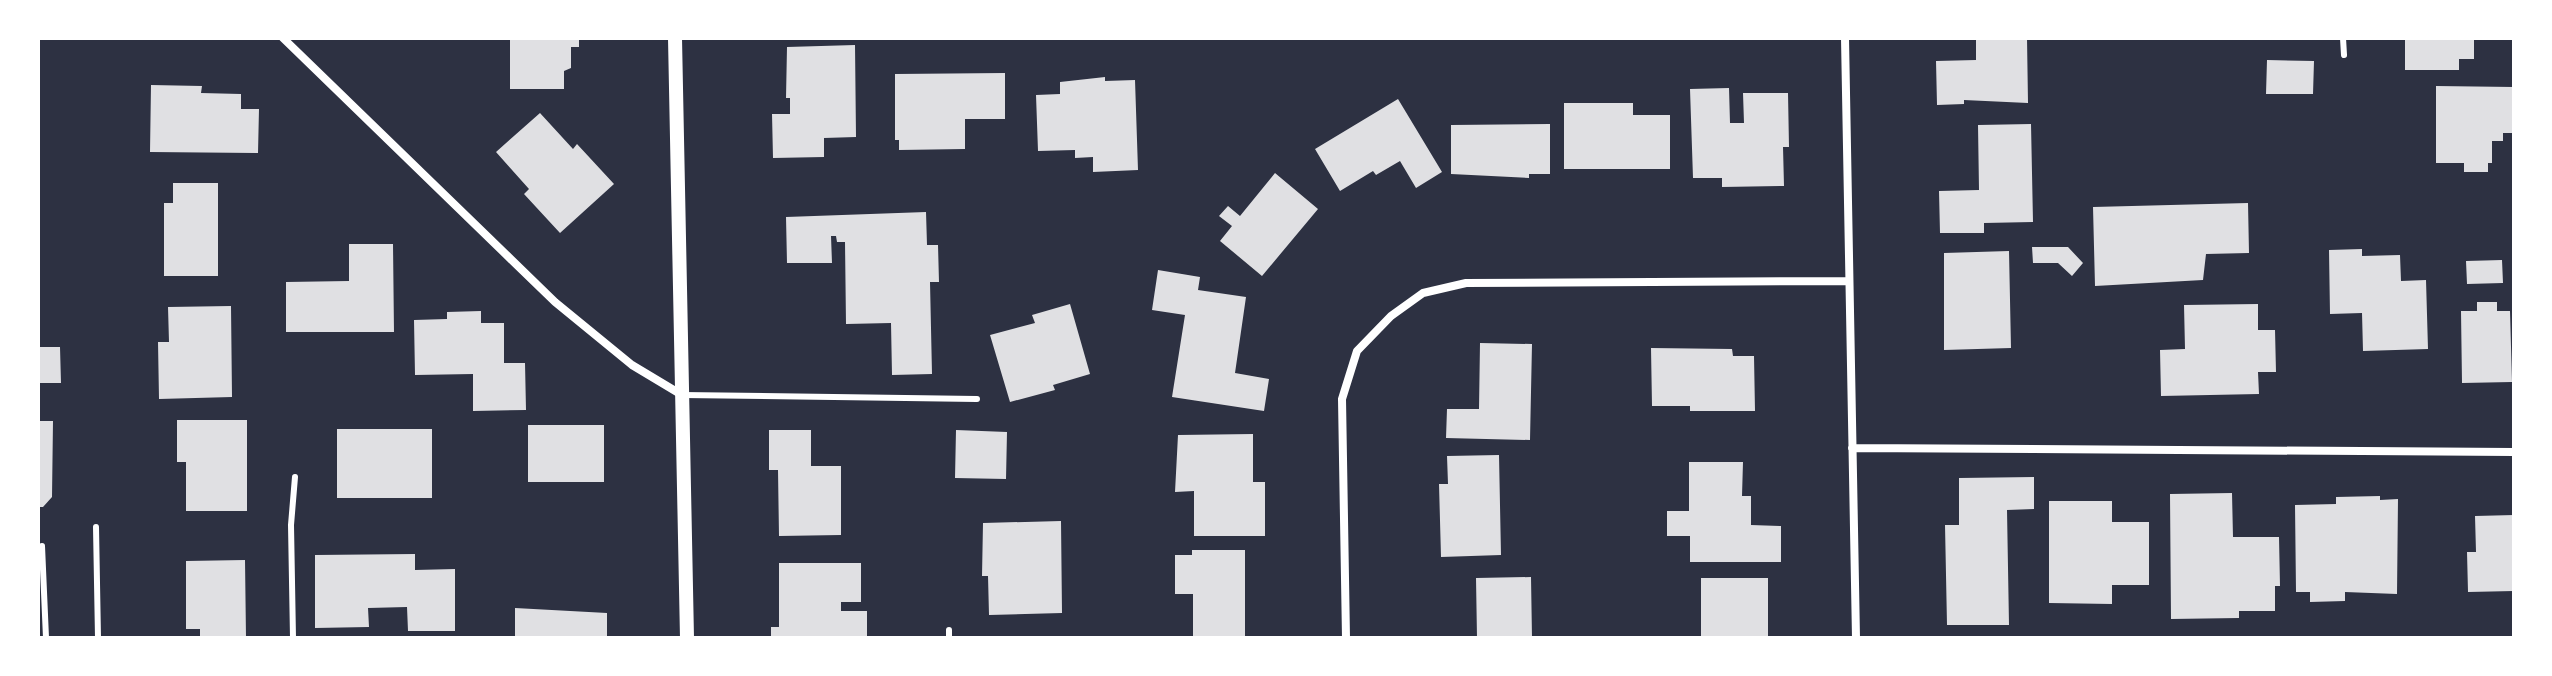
<svg xmlns="http://www.w3.org/2000/svg" width="2552" height="676" font-family="Quicksand,sans-serif">
	<style>
		.building { fill: #e0e0e3 }
		.lines { fill: none; stroke-linecap: round; stroke-linejoin: round }
		.service { stroke: #fff; stroke-width: 6 }
		.minor { stroke: #fff; stroke-width: 8 }
		.tertiary { stroke: #fff; stroke-width: 14 }
	</style>
	<rect width="100%" height="100%" fill="#2d3142"/>
	<path class="building" d="M510,38H579V47H571V68L564,71V89H510Z
		M1976,38H2027L2028,103L1964,100V104L1937,105L1936,61L1976,60Z
		M2405,38H2474V59H2459V70H2405Z
		M855,45L856,137L824,138V157L773,158L772,114H790V98H786L787,47Z
		M2267,60L2314,61L2313,94H2266Z
		M1005,73V119H965V149L899,150V140H895V74Z
		M1105,77V81L1135,80L1138,170L1093,172V157L1075,158V150L1038,151L1036,95L1060,94V82Z
		M151,85L202,86L201,93L241,94V109H259L258,153L150,152Z
		M2436,86L2514,87V133H2503V141H2492V163H2488V172H2464V163H2436Z
		M1729,88L1730,123H1744L1743,93H1788L1789,147H1783L1784,186L1722,187V178H1693L1690,89Z
		M1398,99L1442,172L1416,188L1400,161L1376,175L1373,171L1340,191L1315,149Z
		M1564,103H1633V115H1670V169H1564Z
		M540,113L573,149L577,144L614,184L560,233L524,194L529,189L496,152Z
		M1550,124V174H1529V178L1451,174V125Z
		M2031,124L2033,222L1984,223V233H1940L1939,191L1979,190L1978,125Z
		M1275,173L1318,209L1262,276L1220,241L1232,226L1219,216L1228,206L1240,216Z
		M173,183H218V276H164V203H173Z
		M2248,203L2249,253L2206,254L2203,280L2095,286L2093,207Z
		M926,212L927,245H938L939,282H930L932,374L892,375L891,323L846,324L845,242H837L836,236H831L832,263H787L786,217Z
		M349,244H393L394,332H286V282L349,281Z
		M2032,247H2068L2083,263L2072,276L2058,263H2033Z
		M2362,249V256L2400,255L2401,281L2426,280L2428,349L2363,351L2362,313L2330,314L2329,250Z
		M2009,251L2011,348L1944,350V253Z
		M2502,260L2503,283L2467,284L2466,261Z
		M1158,270L1200,277L1198,290L1246,297L1235,373L1269,379L1264,411L1172,397L1185,315L1152,310Z
		M2477,302H2497V311H2510L2512,382L2462,383L2461,311H2477Z
		M1070,304L1090,374L1053,385L1055,390L1010,402L990,335L1035,323L1032,315Z
		M2258,304V330H2275L2276,372H2258L2259,394L2161,396L2160,350L2185,349L2184,305Z
		M231,306L232,397L159,399L158,342H169L168,307Z
		M481,311V323H504V363H525L526,410L473,411V374L415,375L414,320L447,319V312Z
		M1480,343L1532,344L1530,440L1446,438L1447,409H1479Z
		M38,347H60L61,383H38Z
		M1651,348L1732,349L1733,356H1754L1755,411H1690V406H1652Z
		M177,420H247V511H186V462H177Z
		M38,421H53L52,497L43,507H38Z
		M528,425H604V482H528Z
		M337,429H432V498H337Z
		M769,430H811V466H841V535L779,536L778,470H769Z
		M956,430L1007,432L1006,479L955,478Z
		M1253,434V482H1265V536H1194V491L1175,492L1178,435Z
		M1499,455L1501,555L1441,557L1439,484H1448L1447,456Z
		M1689,462H1743L1742,496H1751V525L1781,526V562H1690V536H1667V511H1689Z
		M2034,477V509L2007,510L2009,625H1947L1945,525H1959V478Z
		M2232,493L2233,537H2279L2280,586H2275V611H2239V618L2171,619L2170,494Z
		M2380,496V500L2398,499L2397,594L2345,592V601L2310,602V592H2296L2295,505L2336,504V497Z
		M2049,501H2112V522H2149V585H2112V604L2049,603Z
		M2514,515V591L2468,592L2467,552H2476L2475,516Z
		M1061,521L1062,613L989,615L988,576H982L983,523Z
		M1192,550H1245V638H1193V594H1175V555H1192Z
		M415,554V570L455,569V631H408L407,607L368,608L369,627L315,628V555Z
		M245,560L246,638H200V629H186V561Z
		M779,563H861V602H841V611H867V638H771V627H779Z
		M1531,577L1532,638H1477L1476,578Z
		M1701,578H1768V638H1701Z
		M515,608L607,613V638H515Z"/>
	<g class="lines">
		<path class="service" d="M2343,38L2344,55
			M682,395L977,399
			M96,527L98,638
			M42,546L46,638
			M293,638L291,525L295,477
			M949,638V630"/>
		<path class="minor" d="M283,38L555,302L632,365L682,395
			M1845,38L1856,638
			M1852,448L2514,452
			M1346,638L1342,399L1357,351L1391,316L1423,293L1466,283L1849,281"/>
		<path class="tertiary" d="M675,38L687,638"/>
	</g>
	<rect width="2552" height="676" fill="none" stroke="#ffffff" stroke-width="80"/>
</svg>
